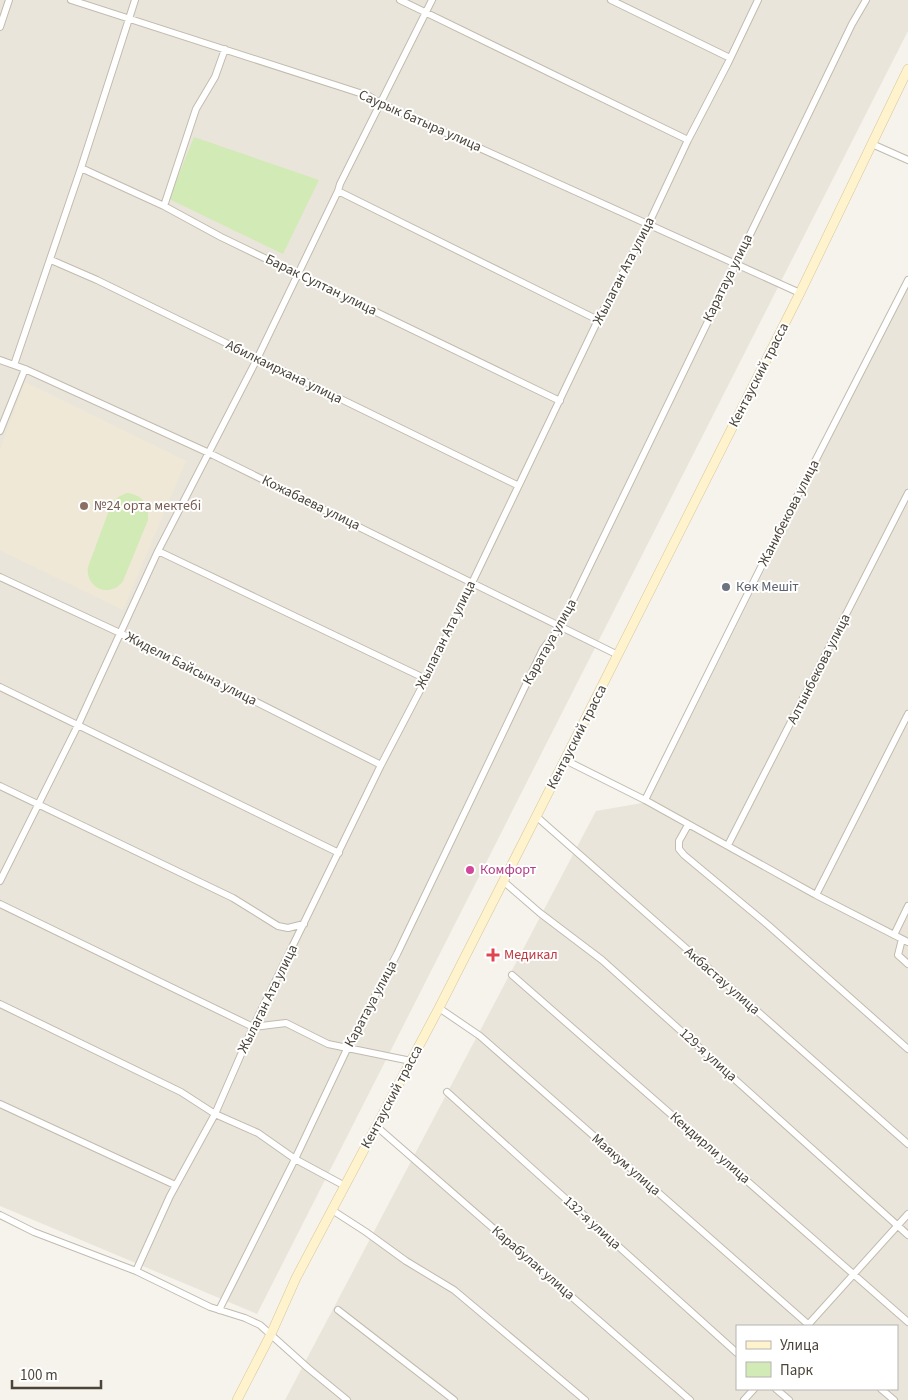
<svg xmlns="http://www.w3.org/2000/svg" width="908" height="1400" font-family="'Source Sans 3',sans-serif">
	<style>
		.residential { fill: #eae5da; fill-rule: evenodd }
		.education { fill: #efe8d6 }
		.green { fill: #d2eab5 }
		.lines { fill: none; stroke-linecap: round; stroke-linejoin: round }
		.minor-casing { stroke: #c2bbae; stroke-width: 8 }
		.secondary-casing { stroke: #d6c79b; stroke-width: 10 }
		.minor { stroke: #fff; stroke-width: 6 }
		.secondary { stroke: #fff3cd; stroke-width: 9 }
		.education-dot { fill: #8d6e63; stroke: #fff; stroke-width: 2 }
		.worship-dot { fill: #6b7280; stroke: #fff; stroke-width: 2 }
		.hotel-dot { fill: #d1479c; stroke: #fff; stroke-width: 2 }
		.health-dot { fill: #e0444e; stroke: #fff; stroke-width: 2 }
		.labels { text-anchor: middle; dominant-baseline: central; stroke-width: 4; stroke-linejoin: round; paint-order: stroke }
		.street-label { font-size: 14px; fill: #4b4439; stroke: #fff }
		.education-label { font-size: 14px; fill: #785e54; stroke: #fff; text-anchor: start }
		.worship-label { font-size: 14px; fill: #5b616d; stroke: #fff; text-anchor: start }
		.hotel-label { font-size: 14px; fill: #b23c85; stroke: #fff; text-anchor: start }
		.health-label { font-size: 14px; fill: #be3a42; stroke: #fff; text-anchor: start }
	</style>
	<rect width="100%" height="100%" fill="#f6f3ec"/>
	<path class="residential" d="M0,0H908V31L257,1314L0,1206Z
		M908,284V1400H285L596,811L648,802ZM737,1326H897V1389H737Z"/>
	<path class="education" d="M25,382L186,461L123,610L0,550V449Z"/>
	<path class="green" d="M194,137L319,180L283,254L169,199Z
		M127,493C143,495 149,504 148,520L123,581C110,599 85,588 88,567L111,505L118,497Z"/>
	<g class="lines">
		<defs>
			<path id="minor" d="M71,0L369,96L380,103L800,293
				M400,0L688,140
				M611,0L730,58
				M0,27L9,0
				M872,144L908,160
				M81,168L164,206L221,237L560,401
				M338,191L598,320
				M164,206L196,109L215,77L225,49
				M51,260L97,280L517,485
				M0,360L25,369L209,453L618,655
				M14,365L81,168L135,0
				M0,431L25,369
				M158,551L426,679
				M0,577L120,633L381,765
				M0,687L339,853
				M565,760L645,800L816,895L908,942
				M0,786L233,898L278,926L288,928L304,924
				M645,800L767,555L908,280
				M537,817L908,1144
				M688,825L679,841V849L684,855L768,925L908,1049
				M728,845L908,493
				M0,881L78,725L158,551L257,359L338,191L340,184L432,0
				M503,881L540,913L602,960L908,1235
				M816,895L908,714
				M0,904L253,1027L286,1023L328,1044L411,1061
				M894,935L908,906
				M902,939L898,955L908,964
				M512,975L908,1322
				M0,1004L181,1092L215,1114L258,1133L295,1159L345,1186
				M439,1008L480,1036L810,1326
				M447,1092L737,1353
				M0,1104L175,1185
				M376,1126L690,1400
				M332,1210L366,1232L406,1261L454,1290L585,1400
				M0,1215L34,1232L136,1271L210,1307L245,1318L260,1325L308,1368L347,1400
				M136,1271L170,1196L215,1114L253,1027L381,765L426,679L598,320L648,225L688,140L728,63L758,0
				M219,1310L295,1159L347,1049L397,954L543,649L560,627L852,24L866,0
				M338,1310L454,1400
				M807,1326L908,1214
				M776,1389L789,1400
				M881,1389L894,1400
				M744,1400L754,1389"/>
			<path id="secondary" d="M237,1400L271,1334L296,1278L439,1008L538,813L800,293L908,69"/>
		</defs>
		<use href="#minor" class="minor-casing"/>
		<use href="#secondary" class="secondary-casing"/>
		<use href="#minor" class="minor"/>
		<use href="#secondary" class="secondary"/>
	</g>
	<circle class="education-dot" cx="84" cy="506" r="5"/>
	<circle class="worship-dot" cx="726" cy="587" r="5"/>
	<circle class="hotel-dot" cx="470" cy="870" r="5"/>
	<path class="health-dot" d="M490.5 947.5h5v5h5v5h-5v5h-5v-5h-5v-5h5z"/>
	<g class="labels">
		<g class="street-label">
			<text transform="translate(420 121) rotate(24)">Саурык батыра улица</text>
			<text transform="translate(624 271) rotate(-63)">Жылаган Ата улица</text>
			<text transform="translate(728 278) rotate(-64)">Каратауа улица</text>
			<text transform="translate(321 285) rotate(26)">Барак Султан улица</text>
			<text transform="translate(284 372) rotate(26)">Абилкаирхана улица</text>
			<text transform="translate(759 375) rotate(-63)">Кентауский трасса</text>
			<text transform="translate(311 503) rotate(26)">Кожабаева улица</text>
			<text transform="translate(789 513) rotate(-63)">Жанибекова улица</text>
			<text transform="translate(446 635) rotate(-64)">Жылаган Ата улица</text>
			<text transform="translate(550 642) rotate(-61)">Каратауа улица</text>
			<text transform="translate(191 669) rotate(27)">Жидели Байсына улица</text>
			<text transform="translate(819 669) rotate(-63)">Алтынбекова улица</text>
			<text transform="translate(577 737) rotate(-63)">Кентауский трасса</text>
			<text transform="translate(722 981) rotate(41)">Акбастау улица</text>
			<text transform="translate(268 999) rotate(-64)">Жылаган Ата улица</text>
			<text transform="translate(371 1004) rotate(-62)">Каратауа улица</text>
			<text transform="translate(708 1055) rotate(42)">129-я улица</text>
			<text transform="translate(392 1097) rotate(-62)">Кентауский трасса</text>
			<text transform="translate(710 1148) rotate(41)">Кендирли улица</text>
			<text transform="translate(626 1165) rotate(41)">Маякум улица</text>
			<text transform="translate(592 1223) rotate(42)">132-я улица</text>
			<text transform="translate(533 1263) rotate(41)">Карабулак улица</text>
		</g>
		<g class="education-label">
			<text x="94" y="506">№24 орта мектебі</text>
		</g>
		<g class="worship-label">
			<text x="736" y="587">Көк Мешіт</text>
		</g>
		<g class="hotel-label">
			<text x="480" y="870">Комфорт</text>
		</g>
		<g class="health-label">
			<text x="504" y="955">Медикал</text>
		</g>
	</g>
	<rect x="736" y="1325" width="162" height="65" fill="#ffffff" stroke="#b7b4b0"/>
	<rect x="746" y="1341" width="25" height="8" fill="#fff3cd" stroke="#b7b4b0"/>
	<text x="780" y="1350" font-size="15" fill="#4b4439">Улица</text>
	<rect x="746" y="1362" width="25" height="15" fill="#d2eab5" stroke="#b7b4b0"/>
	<text x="780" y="1375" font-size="15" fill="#4b4439">Парк</text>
	<path d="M12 1380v8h89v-8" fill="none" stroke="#4b4439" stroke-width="2.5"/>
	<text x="20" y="1380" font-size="15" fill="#4b4439" stroke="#ffffff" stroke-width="4" paint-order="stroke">100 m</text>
</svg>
